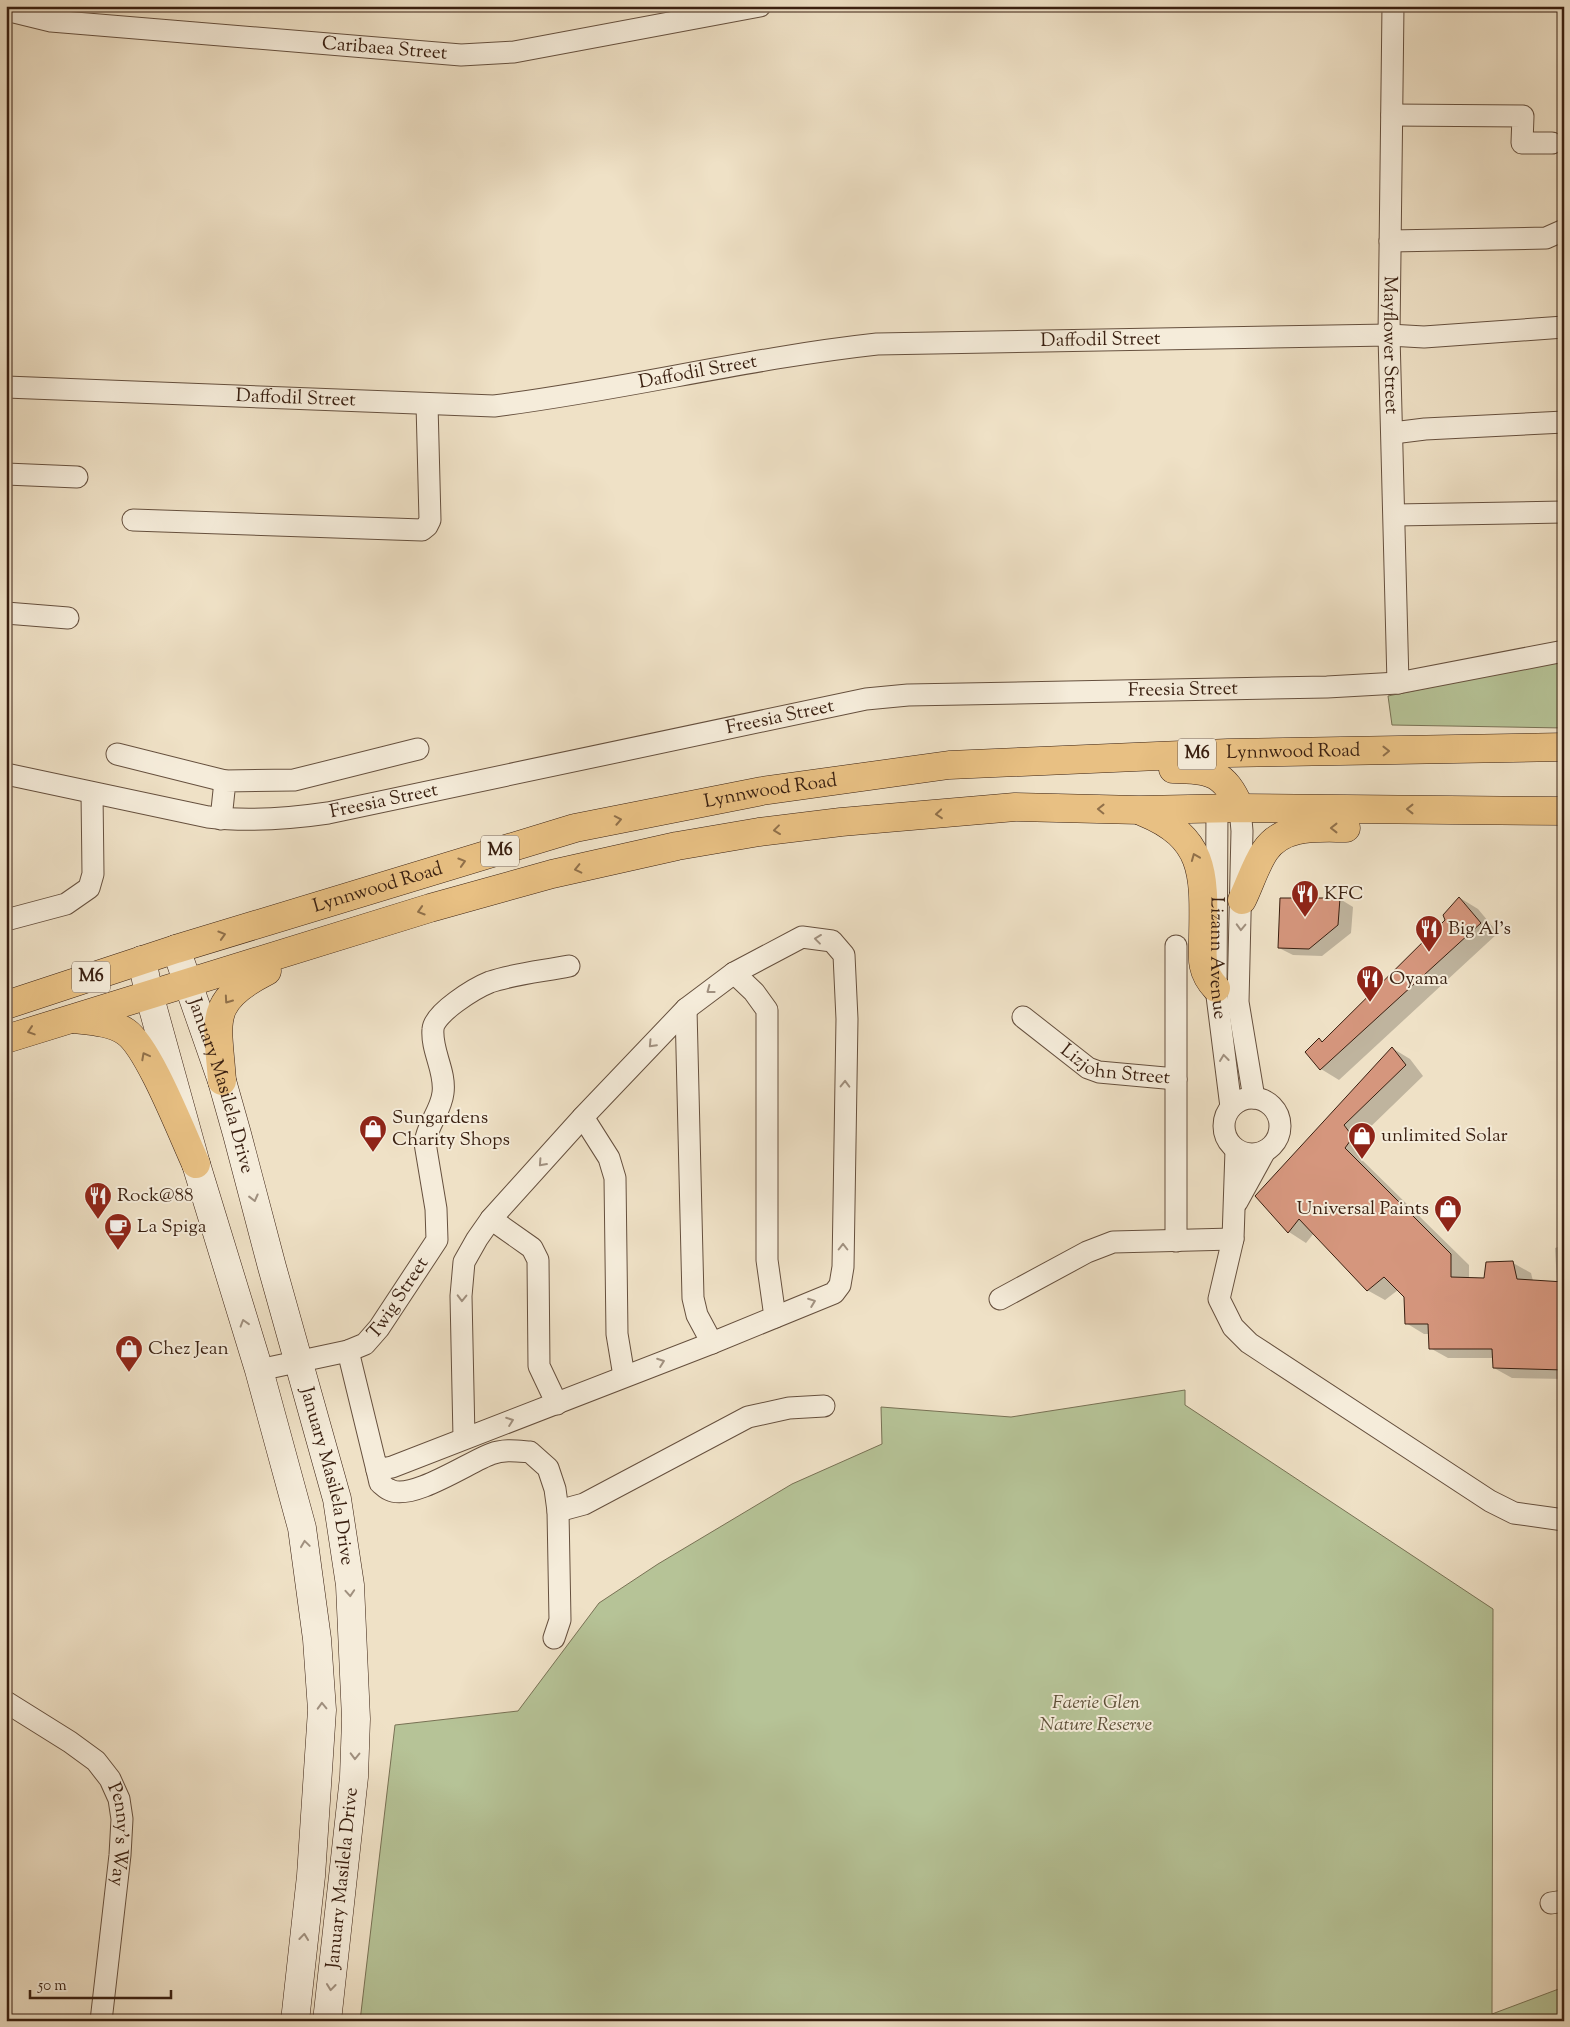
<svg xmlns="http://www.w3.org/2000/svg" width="1570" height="2027" font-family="'Sorts Mill Goudy',serif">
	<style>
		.green { fill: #b6c397; stroke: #787154 }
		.shadow { fill: #0003 }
		.building { fill: #d5967d; stroke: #391f10 }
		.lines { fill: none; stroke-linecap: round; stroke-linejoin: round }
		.street-casing { stroke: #66503e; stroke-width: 23 }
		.secondary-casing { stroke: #391f10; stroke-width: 29 }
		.primary-casing { stroke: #391f10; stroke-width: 29 }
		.street { stroke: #f5ecda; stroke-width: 21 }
		.secondary { stroke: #f5ecda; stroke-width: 28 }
		.primary { stroke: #e8c083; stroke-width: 28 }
		.oneway { stroke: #90704a }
		.oneway2 { stroke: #a0907f }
		.labels { text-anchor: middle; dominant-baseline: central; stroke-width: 4; stroke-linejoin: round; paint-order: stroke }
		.shield { fill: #f5ecda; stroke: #715c4d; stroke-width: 1 }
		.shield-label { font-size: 18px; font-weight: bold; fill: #391f10 }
		.street-label { font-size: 19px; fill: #391f10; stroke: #f5ecda }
		.poi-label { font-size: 19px; fill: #391f10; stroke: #f5ecda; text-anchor: start }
		.park-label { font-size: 19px; font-style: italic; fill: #5e5038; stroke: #f5ecda }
	</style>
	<rect width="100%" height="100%" fill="#efe1c6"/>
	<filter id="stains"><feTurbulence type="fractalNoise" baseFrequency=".004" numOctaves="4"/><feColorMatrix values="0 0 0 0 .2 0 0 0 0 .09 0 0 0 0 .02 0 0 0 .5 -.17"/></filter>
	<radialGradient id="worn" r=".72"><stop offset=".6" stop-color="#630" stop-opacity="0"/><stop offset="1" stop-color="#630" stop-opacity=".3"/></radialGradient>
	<path class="green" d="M1564,660V728L1392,725L1388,696Z
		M1185,1390V1405L1493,1609L1492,2014L1564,1987V2021H360L395,1725L518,1711L599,1603L658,1564L792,1484L882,1444L881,1407L1011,1417Z"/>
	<path class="shadow" d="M1460,898L1478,909L1498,933L1339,1080L1321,1069L1306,1052L1320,1040L1324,1042L1446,921Z
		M1340,899L1353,907L1351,933L1322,956L1293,955L1279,948Z
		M1392,1048L1410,1059L1423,1076L1361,1136L1370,1147L1362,1160L1469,1265V1279H1485L1513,1263L1531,1273L1533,1281L1557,1282L1555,1248L1564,1245V1379L1512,1378L1494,1368V1358H1448L1430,1348V1334H1424L1406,1323L1405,1297L1398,1290L1385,1300L1367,1290L1314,1233L1306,1243L1289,1232L1257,1196Z"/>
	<path class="building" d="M1459,897L1481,923L1320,1070L1305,1052L1319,1038L1322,1042L1445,920L1443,915Z
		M1280,898H1340L1338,925L1309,949L1278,948Z
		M1392,1047L1406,1065L1344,1125L1353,1137L1345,1148L1451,1254V1277L1484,1278L1486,1262L1513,1261L1517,1279L1564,1282V1370L1493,1368L1492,1349H1429L1428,1324H1405L1404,1297L1384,1277L1367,1291L1299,1219L1288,1233L1255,1196Z"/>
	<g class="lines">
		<defs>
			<g id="street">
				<path id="s1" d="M1393,6L1389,335L1398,683"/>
				<path id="s2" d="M6,10L51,21L461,55L514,52L760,6"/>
				<path d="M1392,115L1523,116L1522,143H1552"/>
				<path d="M1390,241L1546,238L1564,230"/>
				<path id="s3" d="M6,387L494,406C622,390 749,358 877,344L1389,335L1424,337L1564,327"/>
				<path d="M1393,433L1425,429L1564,422"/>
				<path d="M6,474L77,477"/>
				<path d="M1395,515L1563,512"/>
				<path d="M133,520L422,530L427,526L430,520L427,404"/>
				<path d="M6,613L68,618"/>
				<path d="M117,754L225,781"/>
				<path id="s4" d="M6,774L208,817C249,822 287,819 328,813L866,699L908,695L1327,687L1398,683L1564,651"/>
				<path d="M1240,808L1242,831L1238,1002L1254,1098"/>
				<path id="s5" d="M1217,809L1216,988L1231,1107"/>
				<path d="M221,819L225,781L294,780L418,749"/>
				<path d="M6,920L66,904L89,888L93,874L92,793"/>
				<path d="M1176,946V1241"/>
				<path d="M734,973L754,992L767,1010V1260L775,1317"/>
				<path d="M686,1009L693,1298L697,1315L712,1343"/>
				<path id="s6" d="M1023,1017L1088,1068L1099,1072L1176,1079"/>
				<circle cx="1252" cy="1126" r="28"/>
				<path d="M583,1117L609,1158L615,1178L617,1334L624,1376"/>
				<path d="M1236,1150L1233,1239L1219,1299L1233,1327L1249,1343L1490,1501L1514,1513L1564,1520"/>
				<path d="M1237,1202L1265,1151"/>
				<path d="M491,1219L532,1248L538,1260L539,1366L557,1404"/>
				<path d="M1000,1299L1087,1252L1113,1242L1233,1239"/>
				<path d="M348,1351L377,1470L392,1467L712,1343L834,1293L840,1285L843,1267L847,1019L844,955L832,941L802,937L734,973L686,1009L583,1117L491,1219L477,1239L464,1262L461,1296L464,1438"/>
				<path id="s7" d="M259,1370L348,1351L365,1344L379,1328L437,1240L436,1209L425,1143C427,1125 441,1111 443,1093C446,1071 431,1051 433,1029C434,1013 475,988 490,982C513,974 544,971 569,966"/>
				<path d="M377,1470L380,1483C383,1485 386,1489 390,1490C412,1501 469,1462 491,1454C504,1449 517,1451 530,1452L548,1468L555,1489L558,1511L560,1620L554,1638"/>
				<path d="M558,1511L584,1504L748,1417L789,1408L824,1406"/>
				<path id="s8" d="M6,1702L70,1742L96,1761L110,1779L119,1799L122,1819L120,1855L101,2021"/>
				<path d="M1551,1903L1564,1901"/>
			</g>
			<g id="secondary">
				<path id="s9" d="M176,949L222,1081L237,1134L272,1267L337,1499L350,1585L356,1719L354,1777L327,2021"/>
				<path d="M142,960L149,994L196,1164L259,1370L302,1528L317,1639L322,1710L311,1876L295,2021"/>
			</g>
			<g id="primary">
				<path d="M1173,769C1210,770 1224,771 1240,808"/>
				<path d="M1143,812C1207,838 1204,876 1203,938C1202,959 1201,972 1216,988"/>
				<path d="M1242,900C1250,884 1255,866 1265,851C1283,824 1318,828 1346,828"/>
				<path id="s10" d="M6,1005L176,949L575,828L762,791L949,765L1228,753L1564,747"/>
				<path d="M74,1019C91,1021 112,1022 126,1032C149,1048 182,1134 196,1164"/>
				<path d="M6,1039L430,908L552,874L677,846L759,832L841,822L1015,807L1139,810L1240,808L1564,811"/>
				<path d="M222,1081C218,1021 206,1002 267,971"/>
			</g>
		</defs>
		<use href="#street" class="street-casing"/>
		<use href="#secondary" class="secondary-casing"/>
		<use href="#primary" class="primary-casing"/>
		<use href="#street" class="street"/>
		<use href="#secondary" class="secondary"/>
		<use href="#primary" class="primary"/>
	</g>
	<defs><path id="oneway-chevron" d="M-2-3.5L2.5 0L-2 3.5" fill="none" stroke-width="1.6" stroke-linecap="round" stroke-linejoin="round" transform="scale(1.25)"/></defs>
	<g class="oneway">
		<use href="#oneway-chevron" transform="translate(1386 751) rotate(-1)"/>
		<use href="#oneway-chevron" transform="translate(1101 809) rotate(-179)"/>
		<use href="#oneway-chevron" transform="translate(1410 809) rotate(-180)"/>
		<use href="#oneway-chevron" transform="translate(939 814) rotate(175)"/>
		<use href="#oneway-chevron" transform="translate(618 820) rotate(-11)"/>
		<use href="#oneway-chevron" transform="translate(1334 828) rotate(-180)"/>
		<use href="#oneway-chevron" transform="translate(777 830) rotate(173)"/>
		<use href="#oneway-chevron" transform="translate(1195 857) rotate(-112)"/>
		<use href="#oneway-chevron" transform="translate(462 862) rotate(-17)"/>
		<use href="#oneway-chevron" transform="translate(578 869) rotate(167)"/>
		<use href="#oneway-chevron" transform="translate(421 911) rotate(163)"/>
		<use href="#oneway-chevron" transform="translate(222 935) rotate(-17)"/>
		<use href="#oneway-chevron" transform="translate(228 1000) rotate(125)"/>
		<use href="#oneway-chevron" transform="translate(31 1031) rotate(162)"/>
		<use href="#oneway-chevron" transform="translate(145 1056) rotate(-118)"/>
	</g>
	<g class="oneway2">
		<use href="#oneway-chevron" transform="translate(1241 927) rotate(92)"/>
		<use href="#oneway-chevron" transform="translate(818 939) rotate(-173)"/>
		<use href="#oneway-chevron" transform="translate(710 990) rotate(143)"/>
		<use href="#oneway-chevron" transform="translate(652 1044) rotate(133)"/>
		<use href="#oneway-chevron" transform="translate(1224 1058) rotate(-97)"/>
		<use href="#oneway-chevron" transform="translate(845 1084) rotate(-89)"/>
		<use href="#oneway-chevron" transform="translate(542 1163) rotate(132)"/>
		<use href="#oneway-chevron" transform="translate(254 1198) rotate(76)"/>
		<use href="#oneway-chevron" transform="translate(843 1247) rotate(-90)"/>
		<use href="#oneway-chevron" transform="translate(462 1298) rotate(91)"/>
		<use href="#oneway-chevron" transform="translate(812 1302) rotate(-21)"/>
		<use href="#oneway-chevron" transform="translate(244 1323) rotate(-107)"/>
		<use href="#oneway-chevron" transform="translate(661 1362) rotate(-20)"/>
		<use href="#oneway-chevron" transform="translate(510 1421) rotate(-20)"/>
		<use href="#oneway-chevron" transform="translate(305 1544) rotate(-98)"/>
		<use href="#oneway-chevron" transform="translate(350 1593) rotate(86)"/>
		<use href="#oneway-chevron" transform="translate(322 1706) rotate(-92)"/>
		<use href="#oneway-chevron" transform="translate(355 1756) rotate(91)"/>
		<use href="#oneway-chevron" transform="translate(304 1937) rotate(-84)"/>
		<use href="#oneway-chevron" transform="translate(331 1987) rotate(96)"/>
	</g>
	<defs>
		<symbol id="restaurant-pin" viewBox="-11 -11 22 30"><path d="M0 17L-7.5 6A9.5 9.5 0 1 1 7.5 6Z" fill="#8f2418" stroke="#f5ecda"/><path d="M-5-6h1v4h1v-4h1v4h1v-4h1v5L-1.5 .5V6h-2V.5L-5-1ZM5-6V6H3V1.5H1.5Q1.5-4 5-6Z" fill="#fff"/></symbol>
		<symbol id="shop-pin" viewBox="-11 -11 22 30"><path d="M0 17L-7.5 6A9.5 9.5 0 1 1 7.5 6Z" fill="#8f2418" stroke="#f5ecda"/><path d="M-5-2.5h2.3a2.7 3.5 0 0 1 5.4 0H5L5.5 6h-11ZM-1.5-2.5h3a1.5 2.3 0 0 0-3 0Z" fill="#fff"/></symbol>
		<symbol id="cafe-pin" viewBox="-11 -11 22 30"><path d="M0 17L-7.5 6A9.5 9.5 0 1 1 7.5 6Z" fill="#8f2418" stroke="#f5ecda"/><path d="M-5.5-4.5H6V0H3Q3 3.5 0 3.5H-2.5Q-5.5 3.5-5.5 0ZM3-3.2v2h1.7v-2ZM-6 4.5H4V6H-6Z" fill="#fff"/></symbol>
	</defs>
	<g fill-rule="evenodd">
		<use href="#restaurant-pin" x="1289" y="878" width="32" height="43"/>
		<use href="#restaurant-pin" x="1413" y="913" width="32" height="43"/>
		<use href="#restaurant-pin" x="1354" y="963" width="32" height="43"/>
		<use href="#shop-pin" x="357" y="1113" width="32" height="43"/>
		<use href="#shop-pin" x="1346" y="1120" width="32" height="43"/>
		<use href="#restaurant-pin" x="82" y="1180" width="32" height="43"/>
		<use href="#shop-pin" x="1432" y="1193" width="32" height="43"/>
		<use href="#cafe-pin" x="102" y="1211" width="32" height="43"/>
		<use href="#shop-pin" x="113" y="1333" width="32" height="43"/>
	</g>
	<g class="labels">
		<g class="shield">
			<rect x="1178" y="738.5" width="38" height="31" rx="4"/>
			<rect x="481" y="835.5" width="38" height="31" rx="4"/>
			<rect x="72" y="961.5" width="38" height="31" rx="4"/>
		</g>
		<g class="shield-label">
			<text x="1197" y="754">M6</text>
			<text x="500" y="851">M6</text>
			<text x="91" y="977">M6</text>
		</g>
		<g class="street-label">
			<text stroke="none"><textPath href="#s2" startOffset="381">Caribaea Street</textPath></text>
			<text stroke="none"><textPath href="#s3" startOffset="1100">Daffodil Street</textPath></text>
			<text stroke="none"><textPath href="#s1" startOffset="339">Mayflower Street</textPath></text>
			<text stroke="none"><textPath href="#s3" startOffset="695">Daffodil Street</textPath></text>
			<text stroke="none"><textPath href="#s3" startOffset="290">Daffodil Street</textPath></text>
			<text stroke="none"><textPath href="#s4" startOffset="1194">Freesia Street</textPath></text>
			<text stroke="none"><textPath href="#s4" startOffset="789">Freesia Street</textPath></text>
			<text stroke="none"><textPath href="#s10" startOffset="1320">Lynnwood Road</textPath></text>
			<text stroke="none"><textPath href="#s10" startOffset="795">Lynnwood Road</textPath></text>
			<text stroke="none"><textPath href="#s4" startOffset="384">Freesia Street</textPath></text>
			<text stroke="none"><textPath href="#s10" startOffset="390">Lynnwood Road</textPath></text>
			<text stroke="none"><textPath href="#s5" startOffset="149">Lizann Avenue</textPath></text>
			<text stroke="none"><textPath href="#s6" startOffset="108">Lizjohn Street</textPath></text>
			<text stroke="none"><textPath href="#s9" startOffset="144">January Masilela Drive</textPath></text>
			<text stroke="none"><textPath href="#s7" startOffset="166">Twig Street</textPath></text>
			<text stroke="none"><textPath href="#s9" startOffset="549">January Masilela Drive</textPath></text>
			<text stroke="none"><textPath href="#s8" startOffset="188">Penny's Way</textPath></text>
			<text transform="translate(343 1878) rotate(-84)">January Masilela Drive</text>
		</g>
		<g class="poi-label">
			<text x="1324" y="894">KFC</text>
			<text x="1448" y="929">Big Al's</text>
			<text x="1389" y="979">Oyama</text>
			<text x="392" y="1118">Sungardens<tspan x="392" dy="22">Charity Shops</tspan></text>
			<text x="1381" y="1136">unlimited Solar</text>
			<text x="117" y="1196">Rock@88</text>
			<text x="1429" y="1209" text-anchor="end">Universal Paints</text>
			<text x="137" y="1227">La Spiga</text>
			<text x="148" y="1349">Chez Jean</text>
		</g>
		<g class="park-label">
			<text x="1096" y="1703">Faerie Glen<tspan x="1096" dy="22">Nature Reserve</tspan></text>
		</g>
	</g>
	<rect width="1570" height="2027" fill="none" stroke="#efe1c6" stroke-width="25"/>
	<rect x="8" y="8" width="1555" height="2012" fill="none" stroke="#391f10" stroke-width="2.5"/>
	<rect x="12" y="12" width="1545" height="2002" fill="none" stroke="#391f10"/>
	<path d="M30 1990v8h141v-8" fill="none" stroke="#391f10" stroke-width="2.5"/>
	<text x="38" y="1990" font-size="15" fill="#391f10" stroke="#f5ecda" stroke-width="4" paint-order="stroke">50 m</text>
	<rect width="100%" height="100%" filter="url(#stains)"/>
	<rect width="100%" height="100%" fill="url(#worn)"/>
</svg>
